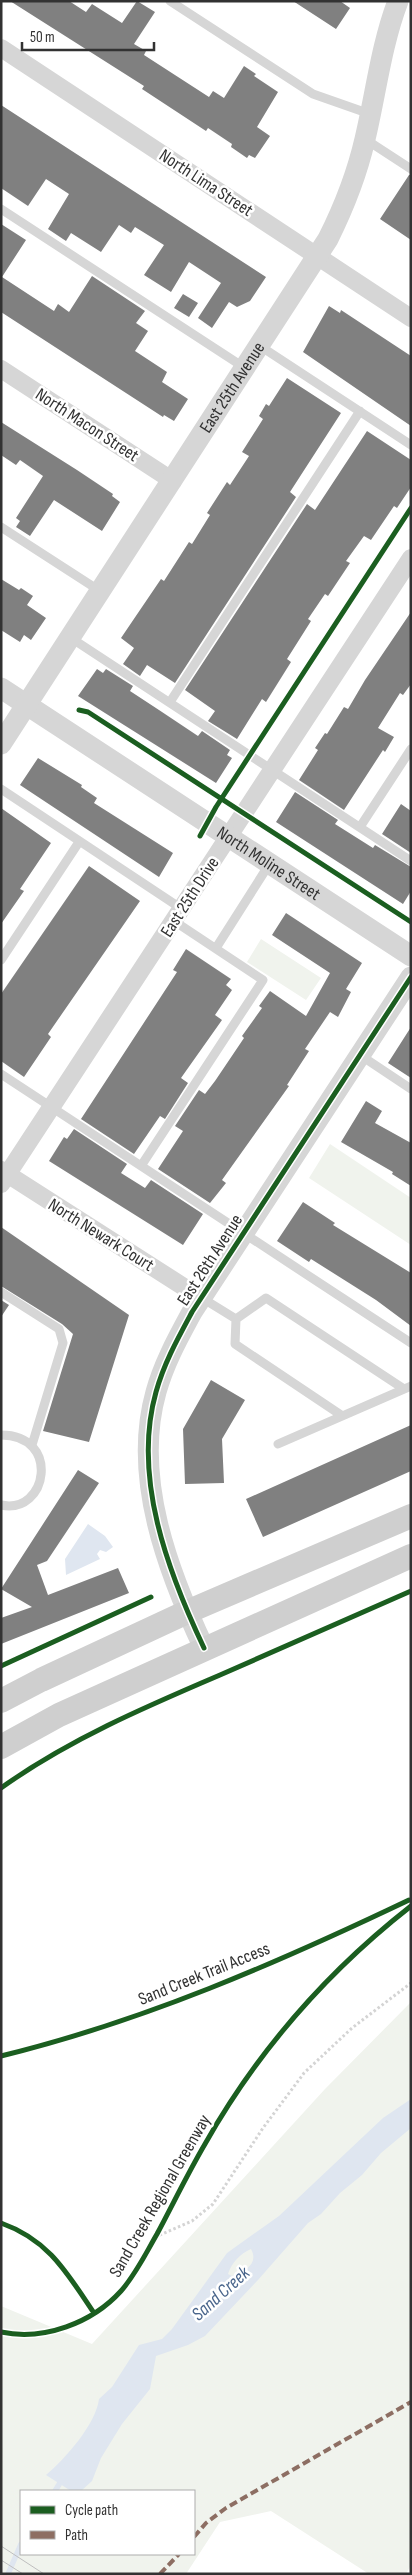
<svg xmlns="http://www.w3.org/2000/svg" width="412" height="2575" font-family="'Sofia Sans Condensed',sans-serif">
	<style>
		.green { fill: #f0f3ed; fill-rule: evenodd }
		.water { fill: #dfe6f0; fill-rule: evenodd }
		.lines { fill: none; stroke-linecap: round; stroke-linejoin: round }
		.stream { stroke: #dfe6f0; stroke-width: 5.5 }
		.building { fill: #808080 }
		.path { stroke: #d4d4d4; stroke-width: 3; stroke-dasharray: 2.5 2.5; stroke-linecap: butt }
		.service { stroke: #d6d6d6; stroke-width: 9 }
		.minor { stroke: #d6d6d6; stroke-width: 18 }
		.tertiary { stroke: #d6d6d6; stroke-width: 21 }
		.secondary { stroke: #cfcfcf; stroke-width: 24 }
		.tram { stroke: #bebebe; stroke-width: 1 }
		.quiet { stroke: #8d6e63; stroke-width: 4; stroke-dasharray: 8 4; stroke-linecap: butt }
		.cycleway-casing { stroke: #fff; stroke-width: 8 }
		.cycleway { stroke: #1b5e20; stroke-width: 5 }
		.labels { text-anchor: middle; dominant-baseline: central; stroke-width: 5; stroke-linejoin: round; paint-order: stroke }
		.street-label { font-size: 18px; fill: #323232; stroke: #fff }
		.water-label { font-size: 19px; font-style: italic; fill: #49658b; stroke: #fff }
	</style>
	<rect width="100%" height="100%" fill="#fff"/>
	<path class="green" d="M261,939L321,978L306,1000L247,962Z
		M330,1144L411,1198V1245L309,1178Z
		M411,2002V2565L406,2574H369L271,2511L220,2522L186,2574H1V2306L92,2344L325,2089ZM21,2491H194V2554H21Z"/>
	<path class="water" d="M88,1524L105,1536L113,1547L106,1552L100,1550L97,1554L100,1559L66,1575L65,1559Z
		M411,2099V2128L381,2153L362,2175L340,2193L321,2214L308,2223L258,2280L205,2336L188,2345L156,2356L150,2389L122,2424L101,2458L92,2481L81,2491H71L46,2475C65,2459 96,2424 99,2399L112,2387L139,2345L162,2339L172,2329L227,2253L279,2216L383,2118ZM251,2249C259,2264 245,2271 232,2276L228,2274C232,2262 240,2254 251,2249Z"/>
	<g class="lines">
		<path class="stream" d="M55,2491L63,2478
			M8,2574L21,2544"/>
	</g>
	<path class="building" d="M10,1H69L86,12L92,4L122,23L137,1L155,12L134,44L146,51L144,55L209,97L213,91L224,98L244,66L256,74L254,76L278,92L257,127L270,136L255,158L249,155L247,158L231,147L232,144L208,128L206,131L142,89L144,86Z
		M293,1H340L350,8L336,29Z
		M1,105L266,277L250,301L237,307L229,302L212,328L198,318L221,283L189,262L171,292L144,275L164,245L135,227L131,233L119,225L101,252L71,233L66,241L48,229L69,194L46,179L28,206L1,188Z
		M409,175H411V240L380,219Z
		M1,224L26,240L2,277L54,311L58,304L69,312L92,276L145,311L136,323L148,331L135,351L167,372L162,382L188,399L174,421L164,415L163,417L1,312Z
		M183,294L198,303L189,317L174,308Z
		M329,306L340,313L341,310L411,356V426L303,352Z
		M287,378L341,413L290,492L296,497L175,683L147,665L140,676L123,664L134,648L121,638L161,579L164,581L189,542L192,544L210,515L207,513L227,482L230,485L249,456L242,452L263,419L259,416L266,404L269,406Z
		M1,422L77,470L113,494L112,496L120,502L102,531L54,500L30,536L16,527L20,521L16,518L43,476L20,460L16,465L1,455Z
		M367,431L411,460V487L397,508L394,506L371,540L364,536L346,561L350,563L328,596L325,594L308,619L311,621L287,659L291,662L266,702L262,699L237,739L208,721L215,711L185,690L307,504L315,510Z
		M1,579L19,590L21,588L33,596L27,605L46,618L31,640L24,635L20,642L1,630Z
		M411,612V684L403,695L400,693L378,728L394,737L385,752L383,750L344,810L299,780L318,750L315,748L325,733L327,734L344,707L348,709L365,680Z
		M97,669L103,673L106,669L133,686L130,691L159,710L198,736L202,731L230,750L227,755L232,758L216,783L78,696Z
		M38,758L82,785L81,787L97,798L94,803L173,853L159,877L20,785Z
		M295,792L338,820L335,824L373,848L375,845L411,867V891L403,904L276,822Z
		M401,804L411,811V853L382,834Z
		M1,808L51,843L20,889L24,891L1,924Z
		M89,866L140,901L48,1034L51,1037L24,1077L1,1061V994Z
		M286,913L362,963L346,989L351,992L338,1017L330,1012L305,1049L309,1051L287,1085L289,1086L222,1180L226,1183L210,1203L158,1169L183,1131L175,1126L199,1090L205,1094L215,1081L244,1038L242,1036L262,1008L259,1006L270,991L306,1016L330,973L272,935Z
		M186,949L231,979L226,985L232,990L215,1015L222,1020L181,1078L188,1083L165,1119L160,1116L134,1154L81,1119L177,972L173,970Z
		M411,1027V1078L388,1063Z
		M366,1101L382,1111L375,1123L411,1143V1186L392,1174L393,1172L341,1142Z
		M74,1129L127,1164L121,1173L145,1188L151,1180L203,1214L183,1245L49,1161L64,1137L67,1139Z
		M303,1202L335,1223L333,1225L411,1273V1326L376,1300L311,1259L309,1262L277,1241Z
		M1,1227L129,1315L89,1442L43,1431L73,1334L62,1324L1,1286Z
		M1,1300L9,1305L1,1317Z
		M211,1380L245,1400L222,1439L224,1483L185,1484L183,1429Z
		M411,1425V1471L263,1537L246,1499Z
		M78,1470L99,1483L47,1561L37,1565L48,1595L118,1568L129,1593L1,1644V1618L32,1607L1,1589Z"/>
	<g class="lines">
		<path class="path" d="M155,2237L192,2221L213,2204L263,2128L304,2073L352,2028L411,1983"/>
		<path class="service" d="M170,1L313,94L370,114
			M365,139L411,169
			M1,209L245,368
			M260,346L411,445
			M1,527L100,591
			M71,638L411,861
			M170,702L360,411
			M1,789L182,909
			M360,827L411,749
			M216,948L270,863
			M1,960L79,842
			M360,1055L411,1089
			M1,1074L411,1343
			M141,1166L263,980L174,921
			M1,1292L59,1329L63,1343L32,1445
			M202,1298L236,1319
			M236,1319L266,1298L404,1389
			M236,1319L235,1344L341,1415
			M1,1435C61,1435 48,1515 1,1505
			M278,1444L411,1386"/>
		<path class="minor" d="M1,48L411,318
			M1,369L173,481
			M1,1170L201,1298
			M1,1184L411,558"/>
		<g class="tertiary">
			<path id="s1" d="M1,688L411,956"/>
			<path id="s2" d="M1,744L328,239C344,207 357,174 365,139C376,93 381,46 398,1"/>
			<path d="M204,1648C168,1572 132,1477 156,1392C164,1363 178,1338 192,1312L411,977"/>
		</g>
		<path class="secondary" d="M1,1701L41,1680L187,1612L411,1516
			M1,1747L59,1715L411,1556"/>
		<path class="tram" d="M1,2546L44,2574
			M1,2560L23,2574"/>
		<path class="quiet" d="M194,2537L206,2523L226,2508L411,2402
			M160,2574L179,2554"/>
		<defs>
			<path id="cycleway" d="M79,710L88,712L411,922
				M200,836L216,807L411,508
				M204,1648C168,1572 132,1477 156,1392C164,1363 178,1338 192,1312L411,977
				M1,1666L151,1597
				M1,1788C68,1740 145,1707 220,1675C283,1647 347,1619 411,1591
				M1,2056C144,2021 277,1963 409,1900
				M1,2223C49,2240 67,2273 94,2313
				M1,2332C44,2341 92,2323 121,2291C136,2274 146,2253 157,2234C173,2204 188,2173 205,2144C257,2052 328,1971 411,1906"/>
		</defs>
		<use href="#cycleway" class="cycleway-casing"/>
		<use href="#cycleway" class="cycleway"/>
	</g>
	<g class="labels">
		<g class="street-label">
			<text transform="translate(206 183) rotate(33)">North Lima Street</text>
			<text stroke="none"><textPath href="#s2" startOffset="425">East 25th Avenue</textPath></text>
			<text transform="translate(87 425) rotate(33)">North Macon Street</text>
			<text stroke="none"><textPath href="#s1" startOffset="320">North Moline Street</textPath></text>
			<text transform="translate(190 897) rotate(-57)">East 25th Drive</text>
			<text transform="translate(101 1235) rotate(32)">North Newark Court</text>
			<text transform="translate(210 1260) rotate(-57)">East 26th Avenue</text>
			<text transform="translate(204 1974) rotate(-22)">Sand Creek Trail Access</text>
			<text transform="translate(160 2196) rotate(-60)">Sand Creek Regional Greenway</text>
		</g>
		<g class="water-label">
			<text transform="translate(221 2294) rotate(-42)">Sand Creek</text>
		</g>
	</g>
	<rect width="412" height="2575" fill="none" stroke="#323232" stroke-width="5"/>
	<rect x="20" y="2490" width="175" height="65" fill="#ffffff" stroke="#adadad"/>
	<rect x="30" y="2506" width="25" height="8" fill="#1b5e20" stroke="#adadad"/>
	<text x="65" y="2515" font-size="15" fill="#323232">Cycle path</text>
	<rect x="30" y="2531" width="25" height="8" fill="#8d6e63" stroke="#adadad"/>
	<text x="65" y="2540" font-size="15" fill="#323232">Path</text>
	<path d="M22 42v8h132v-8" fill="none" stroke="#323232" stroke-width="2.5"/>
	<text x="30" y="42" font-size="15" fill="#323232" stroke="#ffffff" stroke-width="4" paint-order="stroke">50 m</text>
</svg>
